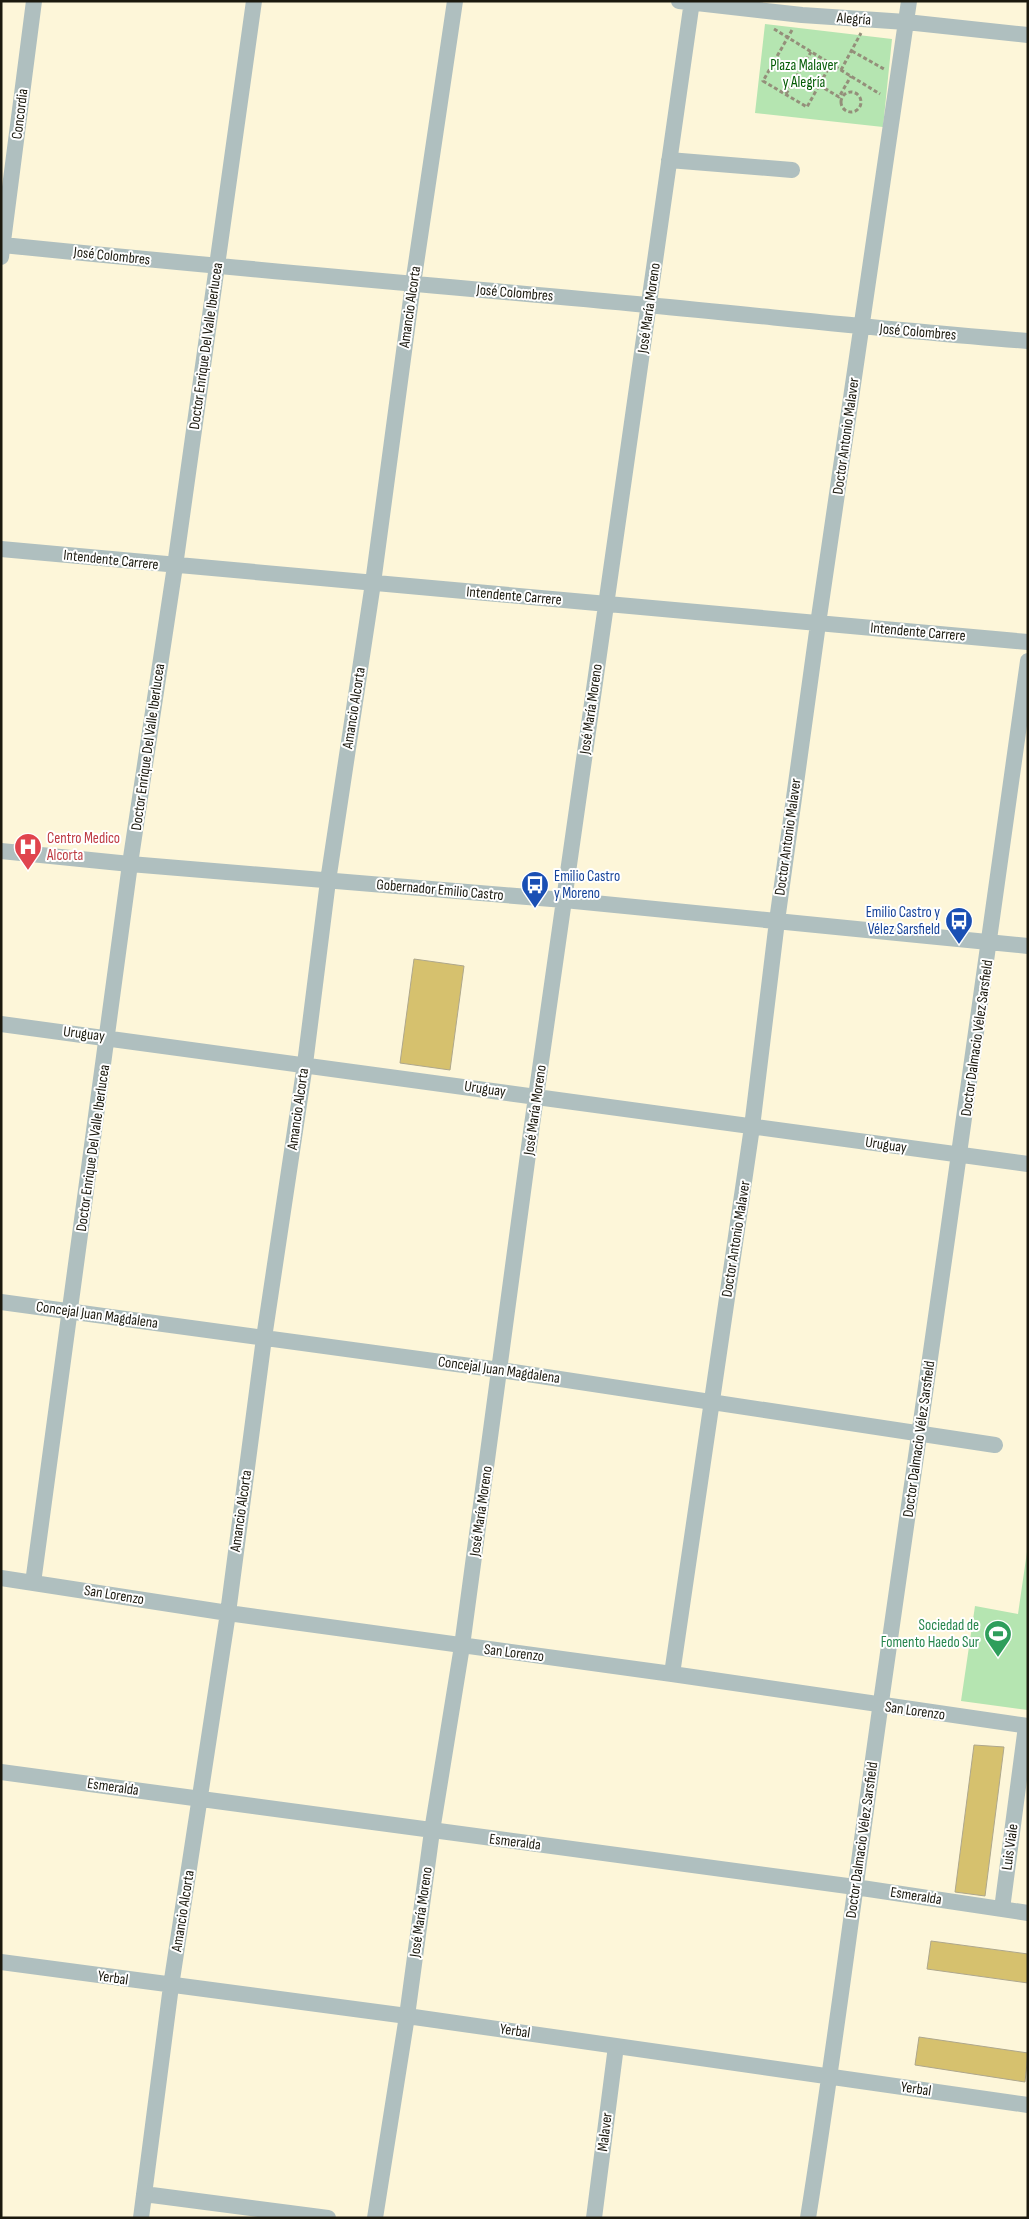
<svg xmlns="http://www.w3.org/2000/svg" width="1029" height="2219" font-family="'Sofia Sans Condensed',sans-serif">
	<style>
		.green { fill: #b5e5b1 }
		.building { fill: #d6c16e; stroke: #aea78c }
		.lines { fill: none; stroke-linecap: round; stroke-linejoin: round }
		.path { stroke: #948f7a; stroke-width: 3; stroke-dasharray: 4 2.5; stroke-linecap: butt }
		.minor { stroke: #afbfbf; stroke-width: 16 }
		.labels { text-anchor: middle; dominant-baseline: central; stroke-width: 4; stroke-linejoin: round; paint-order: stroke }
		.street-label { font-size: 15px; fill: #1b190e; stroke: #fff }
		.park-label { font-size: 15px; fill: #045b05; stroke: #fff }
		.health-label { font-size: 15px; fill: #be3a42; stroke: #fff; text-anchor: start }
		.transit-label { font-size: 15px; fill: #164399; stroke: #fff; text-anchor: start }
		.leisure-label { font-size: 15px; fill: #27864d; stroke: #fff; text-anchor: end }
	</style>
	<rect width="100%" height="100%" fill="#fdf6d9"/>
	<path class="green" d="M765,24L892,39L883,127L755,113Z
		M1028,1545V1710L961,1701L975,1606L1018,1614Z"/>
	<path class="building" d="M414,959L464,966L450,1070L400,1063Z
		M974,1745L1004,1747L985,1896L955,1892Z
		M931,1941L1028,1954V1983L927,1969Z
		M919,2037L1028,2053L1025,2082L915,2065Z"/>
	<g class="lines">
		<path class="path" d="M774,29L880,94
			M792,30L763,81L807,107L831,64
			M852,51L884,69
			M841,70L861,33
			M819,85L839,97L851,76
			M841 102a10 10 0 1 1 20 0a10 10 0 1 1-20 0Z
			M786,94L811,52"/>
		<path class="minor" d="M679,1L802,15L906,22L1028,35
			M669,160L792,170
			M3,245C217,267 432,285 647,305C774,317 900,331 1028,341
			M1,257L34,1
			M1,549L1028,642
			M1,851L130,864L564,900L1028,946
			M1,1024L1028,1164
			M1,1302L500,1370L995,1445
			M1,1578L228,1613L672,1674L1028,1726
			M33,1583L130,864L175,566L254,1
			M672,1674L752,1127L777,921L818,624L909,1
			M1,1772L855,1887L1028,1913
			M1002,1909L1026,1726
			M1,1962L407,2016L1028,2105
			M144,2194L328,2218
			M141,2218L171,1986L228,1613L264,1338L305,1064L328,881L373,583L413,284L455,1
			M375,2218L407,2016L432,1831L462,1646L531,1132L692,1
			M594,2218L616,2046
			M808,2218C835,2049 856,1879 880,1709C929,1360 981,1010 1028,661"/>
	</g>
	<defs>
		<symbol id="hospital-pin" viewBox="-11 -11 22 30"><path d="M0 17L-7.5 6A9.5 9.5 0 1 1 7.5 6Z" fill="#e0444e" stroke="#fff"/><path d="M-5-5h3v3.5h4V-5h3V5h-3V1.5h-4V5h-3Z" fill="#fff"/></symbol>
		<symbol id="bus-pin" viewBox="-11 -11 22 30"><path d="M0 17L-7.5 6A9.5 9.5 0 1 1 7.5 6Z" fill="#1a4fb4" stroke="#fff"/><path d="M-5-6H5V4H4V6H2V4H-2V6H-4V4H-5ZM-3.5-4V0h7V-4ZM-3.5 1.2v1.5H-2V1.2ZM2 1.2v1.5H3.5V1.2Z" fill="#fff"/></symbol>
		<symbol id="stadium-pin" viewBox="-11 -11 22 30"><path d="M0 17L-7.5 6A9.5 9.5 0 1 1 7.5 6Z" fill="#2e9e5b" stroke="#fff"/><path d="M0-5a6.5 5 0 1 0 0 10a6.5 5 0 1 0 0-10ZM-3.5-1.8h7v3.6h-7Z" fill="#fff"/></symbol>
	</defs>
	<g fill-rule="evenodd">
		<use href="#hospital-pin" x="12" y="831" width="32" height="43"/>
		<use href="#bus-pin" x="519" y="869" width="32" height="43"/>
		<use href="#bus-pin" x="943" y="905" width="32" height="43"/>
		<use href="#stadium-pin" x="982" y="1618" width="32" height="43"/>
	</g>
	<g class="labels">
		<g class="street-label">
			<text transform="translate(854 19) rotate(4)">Alegría</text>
			<text transform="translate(20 114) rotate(-83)">Concordia</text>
			<text transform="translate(112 256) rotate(6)">José Colombres</text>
			<text transform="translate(515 293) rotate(5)">José Colombres</text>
			<text transform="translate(410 307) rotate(-82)">Amancio Alcorta</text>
			<text transform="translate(649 308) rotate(-82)">José María Moreno</text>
			<text transform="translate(918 332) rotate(5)">José Colombres</text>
			<text transform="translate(206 346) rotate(-82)">Doctor Enrique Del Valle Iberlucea</text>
			<text transform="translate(846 436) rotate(-82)">Doctor Antonio Malaver</text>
			<text transform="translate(111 560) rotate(6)">Intendente Carrere</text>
			<text transform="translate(514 596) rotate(5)">Intendente Carrere</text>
			<text transform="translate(918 632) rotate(5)">Intendente Carrere</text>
			<text transform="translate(354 708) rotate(-81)">Amancio Alcorta</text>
			<text transform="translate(591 709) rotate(-82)">José María Moreno</text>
			<text transform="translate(148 747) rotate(-82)">Doctor Enrique Del Valle Iberlucea</text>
			<text transform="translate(788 837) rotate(-82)">Doctor Antonio Malaver</text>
			<text transform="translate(440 890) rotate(5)">Gobernador Emilio Castro</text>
			<text transform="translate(84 1034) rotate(7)">Uruguay</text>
			<text transform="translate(977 1038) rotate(-82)">Doctor Dalmacio Vélez Sarsfield</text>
			<text transform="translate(485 1089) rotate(8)">Uruguay</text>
			<text transform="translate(298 1109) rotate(-82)">Amancio Alcorta</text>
			<text transform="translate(535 1110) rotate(-82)">José María Moreno</text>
			<text transform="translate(886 1145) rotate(8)">Uruguay</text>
			<text transform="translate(93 1148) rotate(-82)">Doctor Enrique Del Valle Iberlucea</text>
			<text transform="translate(736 1239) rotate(-81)">Doctor Antonio Malaver</text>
			<text transform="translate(97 1315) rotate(8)">Concejal Juan Magdalena</text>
			<text transform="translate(499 1370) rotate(8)">Concejal Juan Magdalena</text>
			<text transform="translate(919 1439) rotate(-82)">Doctor Dalmacio Vélez Sarsfield</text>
			<text transform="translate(241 1511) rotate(-82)">Amancio Alcorta</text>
			<text transform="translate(481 1511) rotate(-82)">José María Moreno</text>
			<text transform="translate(114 1595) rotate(9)">San Lorenzo</text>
			<text transform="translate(514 1653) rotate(7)">San Lorenzo</text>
			<text transform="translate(915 1711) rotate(8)">San Lorenzo</text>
			<text transform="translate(113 1787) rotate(8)">Esmeralda</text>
			<text transform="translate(862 1840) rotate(-82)">Doctor Dalmacio Vélez Sarsfield</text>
			<text transform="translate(515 1842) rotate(7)">Esmeralda</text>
			<text transform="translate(1010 1847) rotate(-82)">Luis Viale</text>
			<text transform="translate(916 1896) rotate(9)">Esmeralda</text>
			<text transform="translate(183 1911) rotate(-81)">Amancio Alcorta</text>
			<text transform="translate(421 1912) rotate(-82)">José María Moreno</text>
			<text transform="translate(113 1978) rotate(8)">Yerbal</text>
			<text transform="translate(515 2031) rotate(8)">Yerbal</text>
			<text transform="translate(916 2089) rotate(8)">Yerbal</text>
			<text transform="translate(605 2132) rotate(-83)">Malaver</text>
		</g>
		<g class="park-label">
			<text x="804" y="65">Plaza Malaver<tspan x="804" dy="17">y Alegría</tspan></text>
		</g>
		<g class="health-label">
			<text x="47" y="838">Centro Medico<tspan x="47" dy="17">Alcorta</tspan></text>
		</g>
		<g class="transit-label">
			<text x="554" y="876">Emilio Castro<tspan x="554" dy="17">y Moreno</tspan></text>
			<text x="940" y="912" text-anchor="end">Emilio Castro y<tspan x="940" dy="17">Vélez Sarsfield</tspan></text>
		</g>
		<g class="leisure-label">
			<text x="979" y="1625">Sociedad de<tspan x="979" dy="17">Fomento Haedo Sur</tspan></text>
		</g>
	</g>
	<rect width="1029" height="2219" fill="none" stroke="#1b190e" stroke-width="5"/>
</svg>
